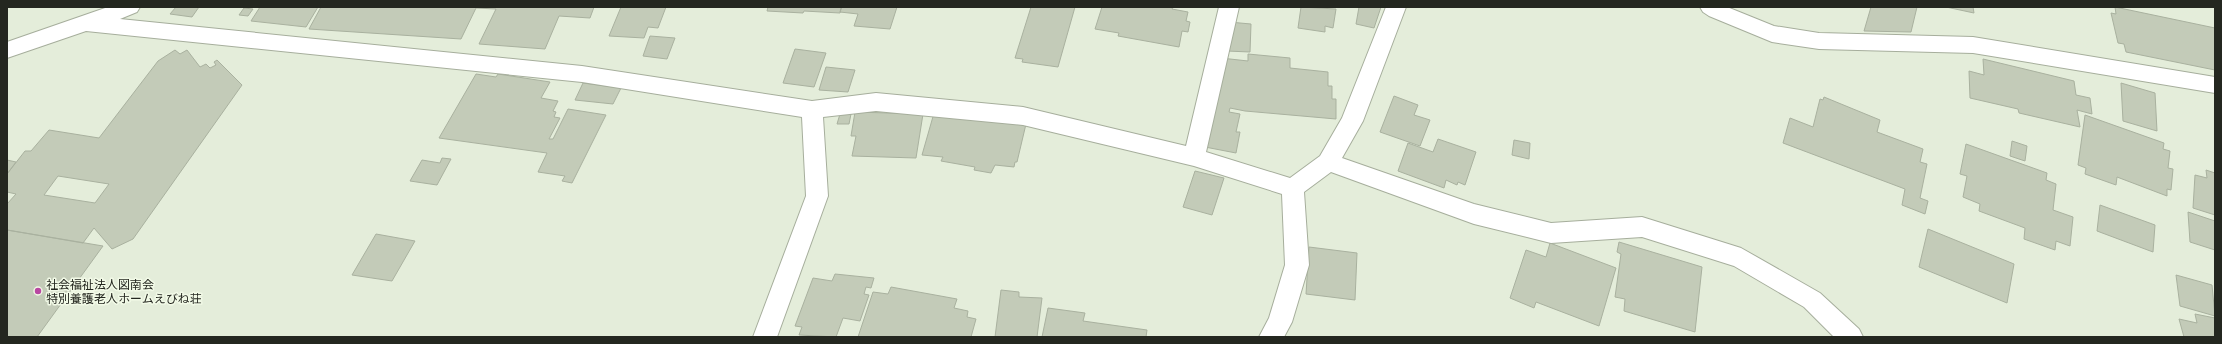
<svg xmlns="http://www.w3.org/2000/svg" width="2222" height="344" font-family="Barlow,'Noto Sans JP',sans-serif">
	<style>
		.building { fill: #c3cbb8; stroke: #a9b19f; fill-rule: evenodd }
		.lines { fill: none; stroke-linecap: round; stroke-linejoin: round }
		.minor-casing { stroke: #a6ae9c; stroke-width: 2 }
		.minor { fill: #fff; fill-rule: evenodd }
		.poi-dot { fill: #b947a2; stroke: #f2fae7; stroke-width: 1.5 }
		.labels { text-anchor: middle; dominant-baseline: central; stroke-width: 3; stroke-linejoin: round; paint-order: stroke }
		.poi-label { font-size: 12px; fill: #242720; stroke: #f2fae7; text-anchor: start }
	</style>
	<rect width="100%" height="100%" fill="#e4edda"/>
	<path class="building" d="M176,7H199L192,17L170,14Z
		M260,7H318L306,27L251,21Z
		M321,7H594L590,18L559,16L545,49L479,44L496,9L476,8L461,39L309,29Z
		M621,7H666L658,28L648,27L644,38L609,36Z
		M768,7H841L840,13L804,11L803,13L767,11Z
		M842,7H897L890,29L854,26L858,14L840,12Z
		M1031,7H1075L1058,67L1022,62L1023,59L1015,58Z
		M1102,7H1173L1172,9L1188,12L1186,21L1190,22L1188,32L1182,31L1179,47L1118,36L1119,33L1095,29Z
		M1301,7L1336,9L1333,28L1325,26V32L1298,28Z
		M1359,7H1381L1374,28L1356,24Z
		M1871,7H1917L1911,32L1864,31Z
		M1946,7H1973L1974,13Z
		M2115,7L2215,28V70L2126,52L2124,44L2118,43L2111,13L2116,14Z
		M244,8L253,9L248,16L239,15Z
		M1229,22L1251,24L1250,52L1227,51Z
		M650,36L675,38L667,59L643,56Z
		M795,49L826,53L814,87L783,83Z
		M175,50L180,54L187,50L200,67L206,64L210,68L216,65L214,62L217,60L242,85L133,239L112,249L94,228L83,243L7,230V204L16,194L7,192V174L25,151H31L49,130L99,138L158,61ZM58,176L109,184L95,203L44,195Z
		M1248,54L1290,58V68L1328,72V86H1332V99H1336V119L1245,111L1230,108L1229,112L1240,114L1236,132H1240L1236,153L1205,147L1221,58L1248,61Z
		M1983,59L2074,81L2076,95L2090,98L2092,114L2077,110L2080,127L2019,113L2018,109L1970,98L1969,71L1984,75Z
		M826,67L855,70L848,92L819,90Z
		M476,74L496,77L498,74L550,82L541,98L558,101L553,111L556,112L554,117L560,118L549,139H553L568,109L606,115L572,183L562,181L565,176L538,172L547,153L439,138Z
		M583,83L621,88L613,104L575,100Z
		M2121,83L2155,93L2157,131L2123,121Z
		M1394,96L1418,105L1414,115L1430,120L1420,146L1380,132Z
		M1824,97L1880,120L1877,132L1923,149L1920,162L1927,164L1920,198L1928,201L1925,214L1902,205L1905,189L1783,143L1790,118L1813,127L1820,99L1823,100Z
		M855,112L923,114L916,158L852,156L856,136H851Z
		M934,113L1026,124L1017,162H1015L1014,167L995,165L991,173L974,170L975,167L941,161L943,157L922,155Z
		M840,114H851L849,124H837Z
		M2085,115L2164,143L2163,149L2170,151L2168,168L2173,169L2171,190L2167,189V196L2117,177L2116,185L2085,174L2086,168L2078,165Z
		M1438,139L1476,152L1465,185L1458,182L1457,185L1446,180L1444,188L1398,171L1408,143L1433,152Z
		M1514,140L1530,143L1529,159L1512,155Z
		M2012,141L2027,146L2025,161L2010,156Z
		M1966,144L2047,173L2046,180L2056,184L2053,210L2073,217L2070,246L2056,241L2055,250L2024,239L2025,228L1979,211L1980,204L1963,197L1967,176L1960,174Z
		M442,158L451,159L437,185L410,181L422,160L440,163Z
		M7,160L16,162L7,174Z
		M2206,170L2215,173V215L2193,208L2195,175L2207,178Z
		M1195,171L1224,178L1212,215L1183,207Z
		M2100,205L2155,225L2153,252L2097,231Z
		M2188,212L2215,221V250L2190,242Z
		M1928,229L2014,264L2007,303L1919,267Z
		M7,230L103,246L37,337H7Z
		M376,234L415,241L392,281L352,275Z
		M1619,242L1702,267L1695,332L1624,311L1625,299L1615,297L1621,254L1617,252Z
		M1550,243L1616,268L1599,326L1536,302L1534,308L1510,298L1526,250L1546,257Z
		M1309,247L1357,253L1355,300L1306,294Z
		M835,274L874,278L871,288L866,287L864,294L869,295L860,321L843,318L836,337L799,335L802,327L795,326L813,278L832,281Z
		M2176,275L2212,285L2215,316L2180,306Z
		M891,287L957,299L954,308L968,311L967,317L976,319L971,337H858L873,292L888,294Z
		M1001,290L1019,292V297L1042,298L1037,337H995Z
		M1048,308L1085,313L1083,321L1147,330L1146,337H1042Z
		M2195,314L2215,318V337H2184L2179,319L2197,323Z"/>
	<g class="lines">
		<defs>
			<path id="minor" d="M108,7H140L137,12L120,19L582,66L812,101L876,93L1023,107L1186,146L1219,7H1239L1206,152L1290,178L1320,156L1342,118L1386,7H1406L1363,121L1342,158L1474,204L1551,223L1642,217L1741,248L1820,293L1859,329L1863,337H1834L1804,307L1734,266L1642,237L1551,243L1474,224L1331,172L1304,192L1309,265L1292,322L1284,337H1259L1269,318L1285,265L1282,194L1194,166L1023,125L876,111L823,117L828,196L777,337H753L806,196L802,117L582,82L86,31L7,58V42Z
				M1700,7H1727L1774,26L1819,33L1973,37L2215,77V93L1973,53L1819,49L1772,42L1709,16L1703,12Z"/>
		</defs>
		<use href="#minor" class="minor-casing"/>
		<use href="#minor" class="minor"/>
	</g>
	<circle class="poi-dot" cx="38" cy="291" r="4"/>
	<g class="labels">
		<g class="poi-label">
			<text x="46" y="284">社会福祉法人図南会<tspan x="46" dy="14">特別養護老人ホームえびね荘</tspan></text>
		</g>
	</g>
	<rect width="2222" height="344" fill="none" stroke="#242720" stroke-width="16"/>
</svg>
